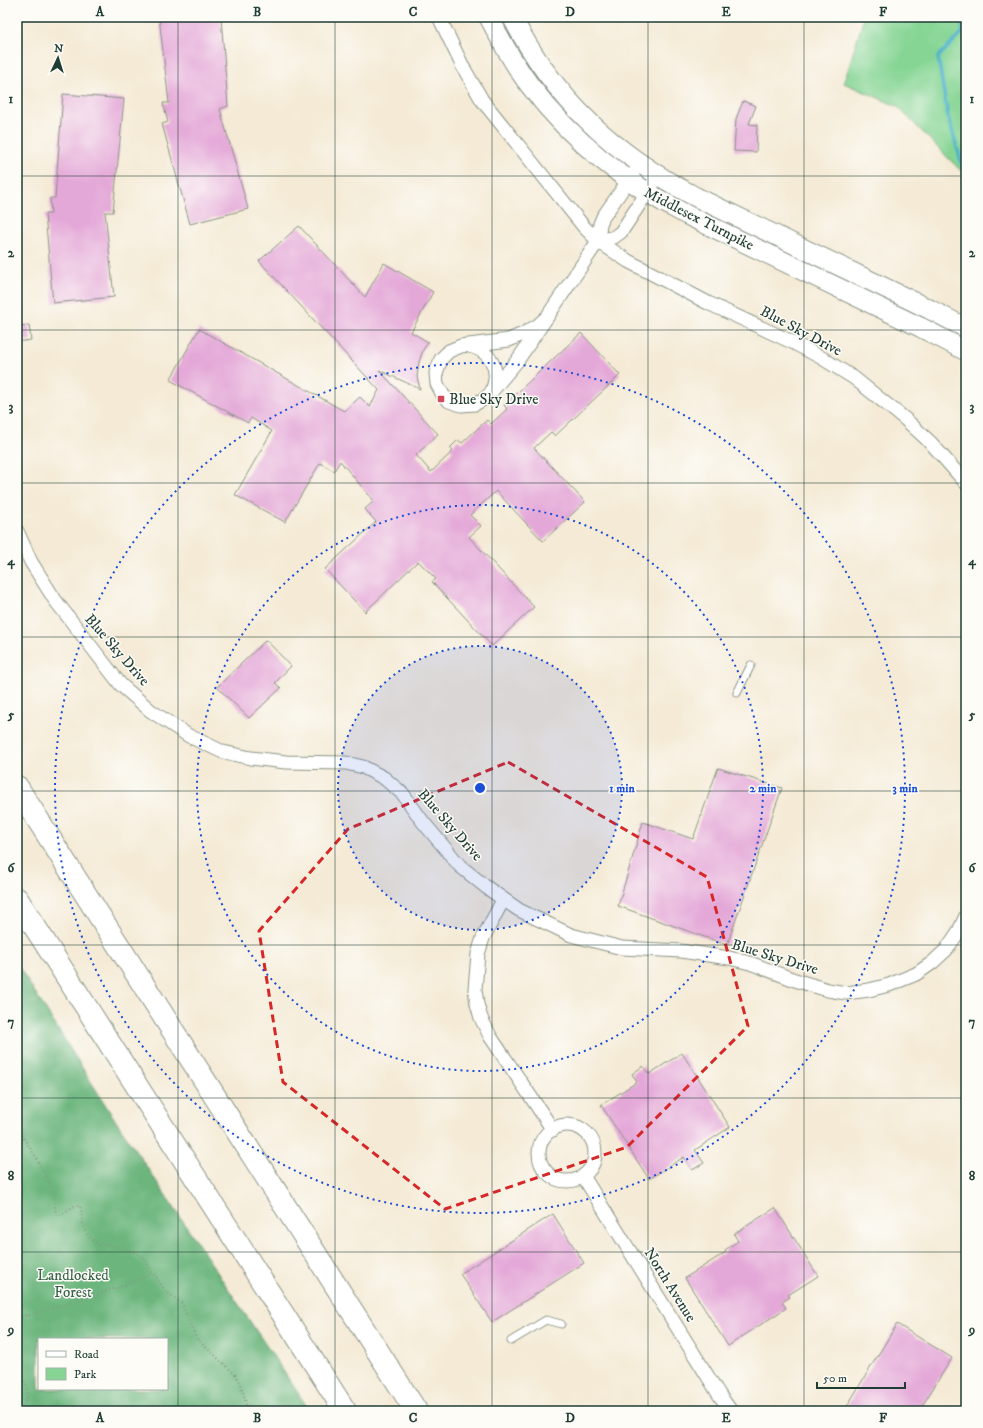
<svg xmlns="http://www.w3.org/2000/svg" width="983" height="1428" font-family="'IM FELL DW Pica',serif">
	<style>
		.green { fill: #86d594; stroke: #528964 }
		.forest { fill: #6cb67e; stroke: #467a59; fill-rule: evenodd }
		.lines { fill: none; stroke-linecap: round; stroke-linejoin: round }
		.stream { stroke: #4eb2cd; stroke-width: 3.5 }
		.building { fill: #e4a8d8 }
		.service-casing { stroke: #8a9484; stroke-width: 9 }
		.minor-casing { stroke: #8a9484; stroke-width: 15 }
		.secondary-casing { stroke: #8a9484; stroke-width: 21 }
		.motorway-casing { stroke: #8a9484; stroke-width: 24 }
		.path { stroke: #8a9484; stroke-width: 2; stroke-dasharray: 1 3; stroke-linecap: butt }
		.service { stroke: #fff; stroke-width: 7 }
		.minor { stroke: #fff; stroke-width: 13 }
		.secondary { stroke: #fff; stroke-width: 19 }
		.motorway { stroke: #fff; stroke-width: 22 }
		.marked { fill: none; stroke: #d62828; stroke-width: 3; stroke-dasharray: 8 5; stroke-linejoin: round }
		.grid { fill: none; stroke: #1f3d34; stroke-width: 1; stroke-opacity: 0.55 }
		.ring { fill: none; stroke: #1d4ed8; stroke-width: 2; stroke-dasharray: 2 4 }
		.poi-dot { fill: #d1495b; stroke: #fdfcf7; stroke-width: 1.5 }
		.labels { text-anchor: middle; dominant-baseline: central; stroke-width: 3; stroke-linejoin: round; paint-order: stroke }
		.street-label { font-size: 15px; fill: #1f3d34; stroke: #fdfcf7 }
		.poi-label { font-size: 15px; fill: #1f3d34; stroke: #fdfcf7; text-anchor: start }
		.park-label { font-size: 15px; fill: #39634c; stroke: #fdfcf7 }
		.centre { fill: #1d4ed8; stroke: #fdfcf7; stroke-width: 2 }
		.ring-label { font-size: 12px; text-anchor: middle; font-weight: bold; fill: #1d4ed8; stroke: #fdfcf7; stroke-width: 3; stroke-linejoin: round; paint-order: stroke }
		.neatline { fill: none; stroke: #1f3d34; stroke-width: 1.5 }
		.grid-label { font-size: 13px; text-anchor: middle; font-weight: bold; fill: #1f3d34 }
	</style>
	<rect width="100%" height="100%" fill="#fdfcf7"/>
	<filter id="ink" filterUnits="userSpaceOnUse"><feTurbulence type="fractalNoise" baseFrequency=".025" numOctaves="2"/><feDisplacementMap in="SourceGraphic" scale="8" xChannelSelector="R" yChannelSelector="G"/><feConvolveMatrix kernelMatrix="1 2 1 2 8 2 1 2 1" color-interpolation-filters="sRGB"/></filter>
	<filter id="wash" filterUnits="userSpaceOnUse"><feTurbulence type="fractalNoise" baseFrequency=".012" numOctaves="4" result="noise"/><feDisplacementMap in="SourceGraphic" scale="16" xChannelSelector="R" yChannelSelector="G"/><feGaussianBlur stdDeviation="0.9" result="paint"/><feColorMatrix in="noise" values="0 0 0 0 0 0 0 0 0 0 0 0 0 0 0 0 0 1.4 0 .05"/><feComposite in="paint" operator="in"/></filter>
	<g filter="url(#wash)">
		<rect width="100%" height="100%" fill="#f4ead5"/>
		<path class="green" d="M864,17H966V176L897,106L844,83Z"/>
		<path class="forest" d="M17,964L110,1112L310,1411H17ZM39,1339H167V1389H39Z"/>
		<g class="lines">
			<path class="stream" d="M961,17L963,32L938,57L948,117L966,178"/>
		</g>
		<g id="blocks">
			<path class="building" d="M159,17H221L228,106L220,109L248,209L190,224L162,124L168,122L163,103H169Z
				M63,94L124,99L113,212H105L114,297L53,303L45,214H51L50,198H55Z
				M743,101L756,106L749,124L757,125L756,152L734,151L736,119Z
				M299,226L365,297L384,263L433,292L411,332L428,342L423,350L419,362L417,377L420,389L379,370L438,434L416,455L431,472L453,451L450,448L458,440L462,443L487,420L491,424L507,409L504,405L581,333L620,375L555,436L551,432L534,448L585,502L543,541L496,491L470,515L481,526L469,537L534,607L492,646L432,582L436,579L418,561L365,612L325,569L376,522L365,509L374,501L340,461L334,471L320,463L285,522L235,495L272,431L251,418L248,423L170,380L199,329L344,411L360,397L370,407L379,390L259,261Z
				M29,325L31,340L17,342V326Z
				M266,640L291,666L275,683L281,688L249,718L217,687Z
				M718,768L782,788L727,945L618,906L643,822L693,839Z
				M682,1053L730,1127L695,1150L704,1163L692,1170L684,1157L649,1179L601,1105L637,1082L632,1074L643,1066L649,1074Z
				M775,1208L818,1276L788,1295L790,1297L782,1302L786,1308L728,1346L685,1278L726,1252L725,1250L738,1241L734,1234Z
				M553,1214L584,1263L492,1322L460,1274Z
				M897,1324L952,1358L919,1411H844Z"/>
		</g>
	</g>
	<g filter="url(#ink)">
		<use href="#blocks" fill-opacity="0" stroke="#8a9484" stroke-width="1"/>
		<g class="lines">
			<defs>
				<path id="service" d="M737,693L751,665
					M511,1341L546,1320L561,1324"/>
				<path id="minor" d="M439,17L463,67L482,100L584,227L598,241L628,261L708,303L792,342L822,358L854,378L905,419L931,443L966,483
					M598,241L614,237L621,232L658,176
					M547,317L537,326L523,334L509,340L461,346L449,351L441,359L436,373L437,384L443,395L449,401L461,405L475,404L487,397L517,361L547,317L598,241L600,224L603,217L633,174
					M469,346C490,350 500,369 493,388
					M17,531L31,562L55,600L121,685L151,711L189,736L223,752L251,758L286,762L346,763L363,767L384,778L403,794L423,822L460,866L486,887L519,910L571,935L622,948L681,951L729,958L750,963L795,980L828,990L846,993L869,990L889,985L916,974L932,963L946,950L959,931L966,916
					M503,900L483,938L478,954L475,989L477,1004L481,1018L490,1036L553,1130
					M539 1153a28 28 0 1 1 56 0a28 28 0 1 1-56 0Z
					M583,1176L720,1396L731,1411"/>
				<path id="secondary" d="M489,17C501,41 514,65 531,87C574,143 625,183 687,215L920,327L966,351
					M512,17C555,100 614,154 696,197L929,309L966,328"/>
				<path id="motorway" d="M17,787L416,1411
					M17,899L345,1411"/>
			</defs>
			<use href="#service" class="service-casing"/>
			<use href="#minor" class="minor-casing"/>
			<use href="#secondary" class="secondary-casing"/>
			<use href="#motorway" class="motorway-casing"/>
			<path class="path" d="M17,1128L36,1157L53,1192L56,1214L61,1215L72,1207L79,1205C83,1211 81,1218 83,1224C85,1234 92,1239 98,1245L107,1244L134,1252L145,1258L152,1273L158,1279L165,1291L182,1303L196,1338L235,1374L241,1384L247,1408L250,1411
				M17,1245L19,1260L17,1263
				M17,1317L29,1315C70,1302 113,1292 152,1273
				M17,1377C33,1383 28,1400 20,1411
				M264,1411L270,1409L276,1411"/>
			<use href="#service" class="service"/>
			<use href="#minor" class="minor"/>
			<use href="#secondary" class="secondary"/>
			<use href="#motorway" class="motorway"/>
		</g>
	</g>
	<path class="marked" d="M508,762L707,877L748,1026L627,1147L445,1209L283,1082L259,931L348,829Z"/>
	<path class="grid" d="M178,17V1411M335,17V1411M492,17V1411M648,17V1411M804,17V1411M17,176H966M17,330H966M17,483H966M17,637H966M17,791H966M17,945H966M17,1098H966M17,1252H966"/>
	<circle cx="480" cy="788" r="142" fill="#1d4ed8" fill-opacity=".12"/>
	<g class="ring">
		<circle cx="480" cy="788" r="142"/>
		<circle cx="480" cy="788" r="283"/>
		<circle cx="480" cy="788" r="425"/>
	</g>
	<rect class="poi-dot" x="437" y="395" width="8" height="8" rx="2"/>
	<g class="labels">
		<g class="street-label">
			<text transform="translate(699 219) rotate(27)">Middlesex Turnpike</text>
			<text transform="translate(801 331) rotate(28)">Blue Sky Drive</text>
			<text transform="translate(117 650) rotate(49)">Blue Sky Drive</text>
			<text transform="translate(450 825) rotate(49)">Blue Sky Drive</text>
			<text transform="translate(775 957) rotate(17)">Blue Sky Drive</text>
			<text transform="translate(670 1285) rotate(58)">North Avenue</text>
		</g>
		<g class="poi-label">
			<text x="449" y="399">Blue Sky Drive</text>
		</g>
		<g class="park-label">
			<text x="73" y="1275">Landlocked<tspan x="73" dy="17">Forest</tspan></text>
		</g>
	</g>
	<circle cx="480" cy="788" r="6" class="centre"/>
	<g class="ring-label">
		<text x="622" y="792">1 min</text>
		<text x="763" y="792">2 min</text>
		<text x="905" y="792">3 min</text>
	</g>
	<rect width="983" height="1428" fill="none" stroke="#fdfcf7" stroke-width="44"/>
	<rect x="38" y="1338" width="130" height="52" fill="#fdfcf7" stroke="#a4b0a9"/>
	<rect x="46" y="1351" width="20" height="6" fill="#ffffff" stroke="#a4b0a9"/>
	<text x="74" y="1358" font-size="12" fill="#1f3d34">Road</text>
	<rect x="46" y="1368" width="20" height="12" fill="#86d594" stroke="#a4b0a9"/>
	<text x="74" y="1378" font-size="12" fill="#1f3d34">Park</text>
	<g transform="translate(58 58) rotate(4)" stroke="#fdfcf7" stroke-width="3" paint-order="stroke">
	<path d="M0-3L7 15L0 10L-7 15Z" fill="#1f3d34"/>
	<text y="-6" font-size="11" font-weight="bold" text-anchor="middle" fill="#1f3d34">N</text>
	</g>
	<path d="M817 1382v6h88v-6" fill="none" stroke="#1f3d34" stroke-width="2"/>
	<text x="823" y="1382" font-size="12" fill="#1f3d34" stroke="#fdfcf7" stroke-width="3" paint-order="stroke">50 m</text>
	<rect x="22" y="22" width="939" height="1384" class="neatline"/>
	<g class="grid-label">
		<text x="100" y="16">A</text>
		<text x="257" y="16">B</text>
		<text x="413" y="16">C</text>
		<text x="570" y="16">D</text>
		<text x="726" y="16">E</text>
		<text x="883" y="16">F</text>
		<text x="11" y="103">1</text>
		<text x="972" y="103">1</text>
		<text x="11" y="257">2</text>
		<text x="972" y="257">2</text>
		<text x="11" y="411">3</text>
		<text x="972" y="411">3</text>
		<text x="11" y="565">4</text>
		<text x="972" y="565">4</text>
		<text x="11" y="719">5</text>
		<text x="972" y="719">5</text>
		<text x="11" y="872">6</text>
		<text x="972" y="872">6</text>
		<text x="11" y="1026">7</text>
		<text x="972" y="1026">7</text>
		<text x="11" y="1180">8</text>
		<text x="972" y="1180">8</text>
		<text x="11" y="1334">9</text>
		<text x="972" y="1334">9</text>
		<text x="100" y="1422">A</text>
		<text x="257" y="1422">B</text>
		<text x="413" y="1422">C</text>
		<text x="570" y="1422">D</text>
		<text x="726" y="1422">E</text>
		<text x="883" y="1422">F</text>
	</g>
</svg>
